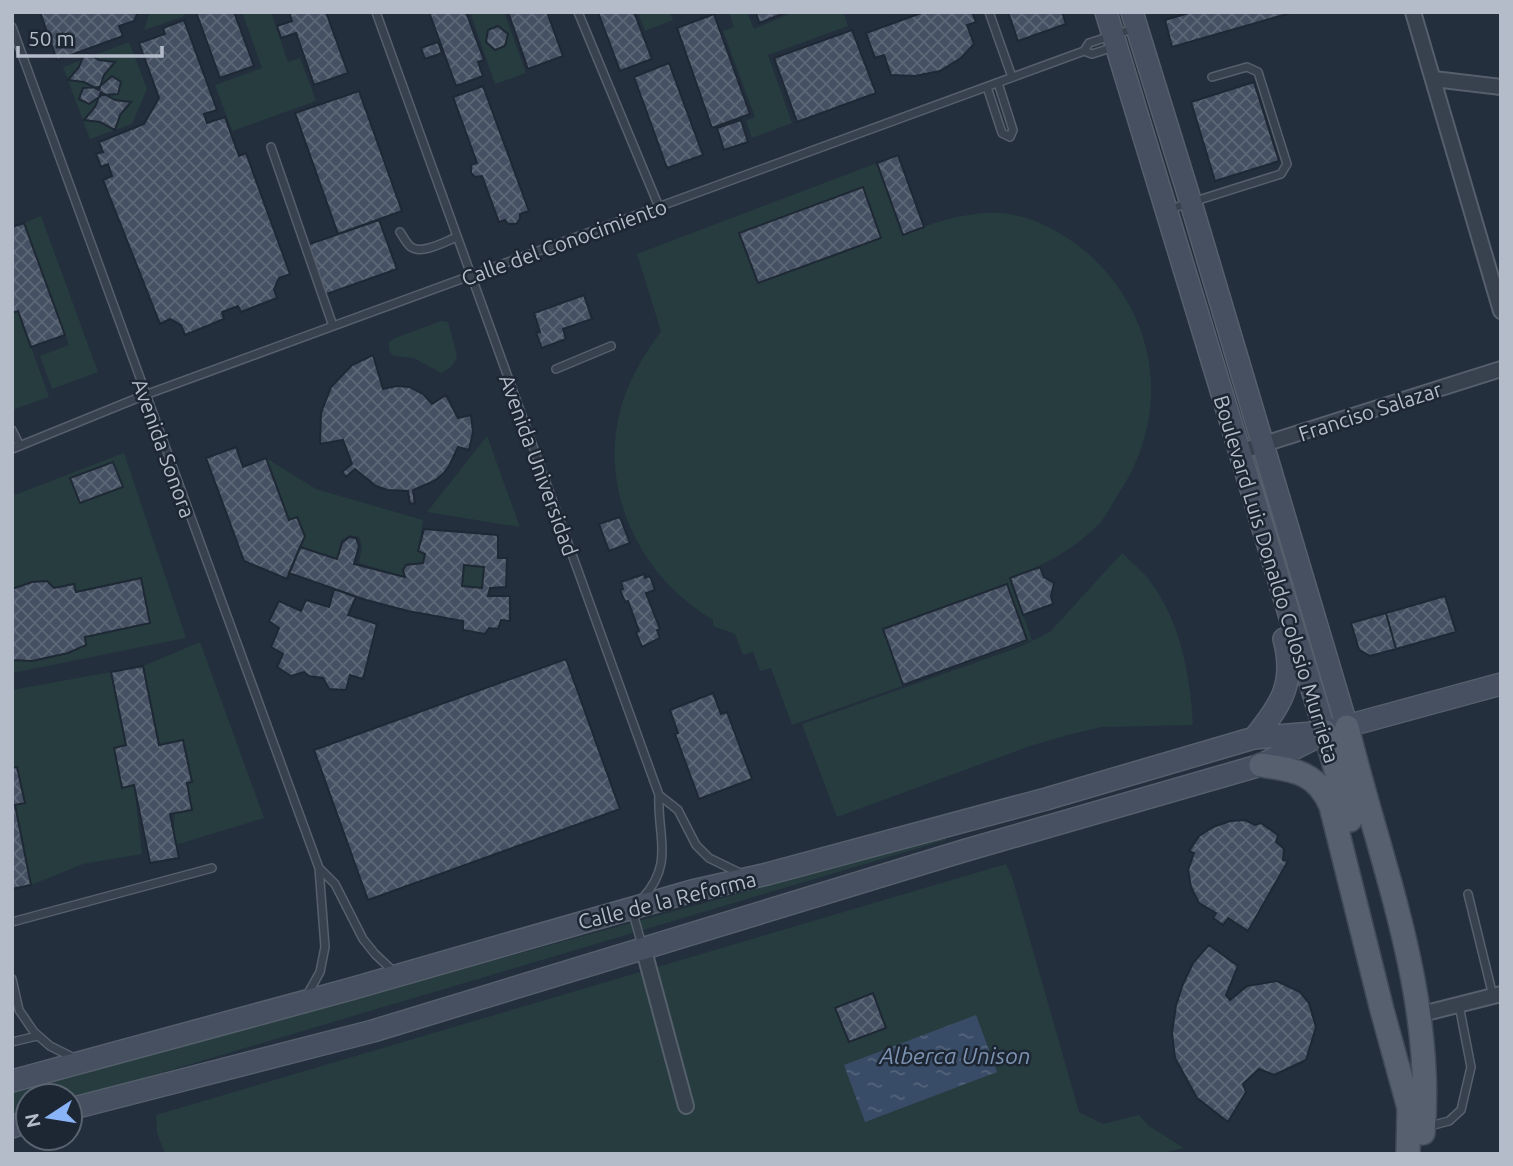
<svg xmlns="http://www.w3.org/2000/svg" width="1513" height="1166" font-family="Ubuntu,sans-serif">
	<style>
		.green { fill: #263c3f }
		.water { fill: url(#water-ripples) }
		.building { fill: url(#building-cross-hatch); stroke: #1f2835; stroke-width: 2; fill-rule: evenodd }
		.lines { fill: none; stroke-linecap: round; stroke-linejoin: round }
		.lane-casing { stroke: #565f6c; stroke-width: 10 }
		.street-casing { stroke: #565f6c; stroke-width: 18 }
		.secondary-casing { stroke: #565f6c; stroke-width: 24 }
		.primary-casing { stroke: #414a57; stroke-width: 26 }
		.lane { stroke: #38414e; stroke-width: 7 }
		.street { stroke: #38414e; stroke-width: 14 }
		.secondary { stroke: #465061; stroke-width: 21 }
		.primary { stroke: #56606e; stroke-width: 23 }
		.labels { text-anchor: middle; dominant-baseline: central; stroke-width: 5; stroke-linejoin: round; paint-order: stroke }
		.street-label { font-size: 21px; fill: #b4bcc9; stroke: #1d2633 }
		.water-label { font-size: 23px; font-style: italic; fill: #7c92b1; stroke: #1d2633 }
	</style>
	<defs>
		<pattern id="water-ripples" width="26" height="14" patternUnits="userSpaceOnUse" patternTransform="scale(1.75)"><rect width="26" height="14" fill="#394c67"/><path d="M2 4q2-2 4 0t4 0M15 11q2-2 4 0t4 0" fill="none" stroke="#53647b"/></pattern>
		<pattern id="building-cross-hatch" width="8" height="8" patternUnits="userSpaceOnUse" patternTransform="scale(1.75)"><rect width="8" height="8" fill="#455162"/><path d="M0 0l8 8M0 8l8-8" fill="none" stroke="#5d6877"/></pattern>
	</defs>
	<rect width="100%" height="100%" fill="#242f3e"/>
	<path class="green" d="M150,12H183L185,16L144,30Z
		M242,12H271L288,62L300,58L316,101L232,131L215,85L262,68Z
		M470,12H504L526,73L495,84Z
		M638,12H670L673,20L645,31Z
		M729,12H747L754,29L794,12H843L848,26L768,55L792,123L752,138L746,121L755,117L723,31L734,27Z
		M129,42L147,89L132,124L90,139L63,67Z
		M877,163L903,234C934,223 967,211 1001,213C1037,216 1073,238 1098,263C1162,329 1168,421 1117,496C1111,506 1105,519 1096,527C1073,550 1041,567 1010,578L1032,640L792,725L771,668L760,671L753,652L743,655L735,634L713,626V620C642,578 599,494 620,411C627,382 644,355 661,331L637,254Z
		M41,216L98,372L52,389L40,356L69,345L24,223Z
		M18,311L49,397L12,410V313Z
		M441,321L448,322L457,355C456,364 449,369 441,373L414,358L393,356L389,350V342L395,338Z
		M487,436L520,527L427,512Z
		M124,453L186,638L12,673V660C39,661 62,656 86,645L85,637L150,623L140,578C115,584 66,602 47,581L32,582L12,589V496Z
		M266,458L316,489L423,520L418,550L425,554L423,563H407L405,577L359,563L362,546L359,537L350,535L341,540L337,559L300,547L305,536L298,517L289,520Z
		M1122,553C1130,561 1139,568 1146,576C1180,618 1190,672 1193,725L1101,727L1068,735L1030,746L837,817L802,724L1022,646L1050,632Z
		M464,565L484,567L482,588L462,586Z
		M200,642L264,818L172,846L175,813L192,810L187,783L192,782L183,740L159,745L143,666Z
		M111,672L126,745L114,748L122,787L134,785L142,854L83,864L31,885L15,805L25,802L17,767L12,768V690Z
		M946,837V840L70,1100V1096H28V1113L12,1117V1092Z
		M1006,864L1012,877L1079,1112L1103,1124L1139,1115L1149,1126L1184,1148L1160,1154H165L157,1133L156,1115Z"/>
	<path class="water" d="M976,1015L997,1072L865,1122L844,1065Z"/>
	<path class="building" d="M40,12H138L134,21L119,26L123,36L57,60Z
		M196,12H234L254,66L220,78Z
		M289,12H326L348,73L314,85L296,33L281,38L277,26L292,21Z
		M429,12H466L484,60L478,62L483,76L456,86Z
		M508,12H547L563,56L528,69Z
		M598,12H634L652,59L620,71Z
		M756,12H787L759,23Z
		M924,12H972L976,22L967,25L974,44L961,58L940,71L915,76L891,75L884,55L875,58L866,33Z
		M1008,12H1062L1066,24L1018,41Z
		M1192,12H1286L1287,14L1172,47L1165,20Z
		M714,14L750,114L712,128L677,28Z
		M184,20L217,110L204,114L207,123L225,117L239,156L246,153L290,274L279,278L274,289L277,298L241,312L238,306L222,312L224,319L185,335L181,325L170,319L160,324L103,180L112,176L108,164L101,167L96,154L103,152L99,142L144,124L159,98L139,43L165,34L163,28Z
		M498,26L508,34L505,46L495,50L486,42L488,30Z
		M852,30L876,93L797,122L774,58Z
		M438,42L442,53L425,59L421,48Z
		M85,52L99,60L115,62L104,75L99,90L84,82L68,80L79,67Z
		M669,63L703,155L667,168L634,77Z
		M112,76L121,82L118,94L102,95L89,104L79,99L83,88L99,87Z
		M1254,82L1279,161L1215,181L1191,102Z
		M483,86L529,211L520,214V219L516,224H508L505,220L499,222L482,176L475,177L471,173V165L477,163L453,97Z
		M359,91L402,211L338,234L295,113Z
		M101,92L115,100L131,102L120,115L115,130L100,122L84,120L95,107Z
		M741,120L748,142L724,150L717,128Z
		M898,155L924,227L903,235L877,163Z
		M863,187L881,238L758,283L739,233Z
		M379,220L397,269L324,295L307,245Z
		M24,223L65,335L31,347L18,311L12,313V227Z
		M584,295L592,319L563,329L566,339L542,348L536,333L540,332L534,313Z
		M373,355L383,389L396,386L410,387L423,394L432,404L446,395L458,418L471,415L473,432L469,450L458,447L449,466L443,474L434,481L413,490L415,503L410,504L408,491L387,490L376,486L355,469L346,477L342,472L352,464L343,440L320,444L321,413L331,387L352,365Z
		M236,447L243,467L266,458L289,520L297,517L305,536L287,579L244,561L206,458Z
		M113,462L123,487L80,503L70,478Z
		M620,517L630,543L609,551L599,524Z
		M424,529L498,535V558H507L506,587L490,588L488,596H510V621L501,620L498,629L489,628L485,634L463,630V621L408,611L366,600L289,573L300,547L337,559L342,543L349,537L356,538L359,546L354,564L405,577L403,570L406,565L423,563L425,554L418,551ZM464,565L484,567L482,588L462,586Z
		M1040,567L1044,577L1054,583L1051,596L1053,604L1023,615L1010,578Z
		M644,574L645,578L650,576L655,590L646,593L660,629L657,630L660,638L642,647L636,632L639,631L628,601L625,602L620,590L623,589L621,582Z
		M141,578L150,623L85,637L86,645L68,653L32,661L12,660V589L32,582L47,581L54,588L74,584L76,592Z
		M1007,584L1027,640L903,685L883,629Z
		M334,589L356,597L348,615L377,624L363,679L350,675L346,690L329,689L323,678L309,676L304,672L291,676L277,667L283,654L271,647L279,628L269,621L279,601L301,611L306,600L329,607Z
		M1445,596L1456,632L1396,649L1386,613Z
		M1386,613L1396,649L1370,656L1359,650L1351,623Z
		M566,659L620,809L368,900L314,750Z
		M143,666L159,745L183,740L192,782L187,783L192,810L170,814L179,858L150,863L134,785L122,788L114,748L126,745L111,672Z
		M713,693L721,714L727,712L752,779L699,799L675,734L678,733L670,710Z
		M17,767L25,803L15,805L31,885L12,889V768Z
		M1245,820L1255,825L1261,823L1278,835L1276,842L1284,849L1283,860L1288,861L1248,931L1228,918L1223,925L1213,918L1216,913L1199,903L1191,887L1188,870L1194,853L1189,851L1199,836L1213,827L1230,821Z
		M1209,945L1238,966L1226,995L1230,1000L1247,986L1277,981L1300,992L1309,1003L1316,1027L1306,1060L1274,1075L1259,1069L1243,1084L1246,1092L1228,1122L1197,1098L1175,1058L1172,1033L1176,1005L1183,984L1193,963Z
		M873,993L886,1028L849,1042L835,1008Z"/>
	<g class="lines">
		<defs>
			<path id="lane" d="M376,12L659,795L678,810L696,845L709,858L742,874
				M578,12L659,207
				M989,12L1012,77
				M12,27L319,868L325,947L320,972L306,997
				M1084,51L1089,43L1136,28
				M987,87L1002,133L1010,137L1013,130L998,83
				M271,147L333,326
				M1167,210L1281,174L1287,164L1258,72L1247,67L1212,77
				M400,232C403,236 406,243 411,247C422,255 446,241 457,237
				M556,369L611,346
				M12,430L20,446
				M12,449L145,395L1084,51L1092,54L1114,47
				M319,868L335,884L363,939L375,954L394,972
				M1468,894L1493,996
				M642,899C675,863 657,837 659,795
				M632,910L642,945
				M12,922L212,868
				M12,979L19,1010L34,1032L50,1046L76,1059
				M12,1042L37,1036
				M1426,1127L1449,1121L1461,1110L1471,1067L1459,1005"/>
			<path id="street" d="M1413,12L1501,311
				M1434,79L1501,87
				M1239,452L1501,369
				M643,947L686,1106
				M1418,1015L1501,994"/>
			<path id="secondary" d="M1106,12L1325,732
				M1132,12L1191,203L1347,727
				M1254,738C1281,705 1296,683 1284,639
				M12,1081L347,990L692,891L767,874L1046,799L1254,738L1325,732L1501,684
				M70,1109L373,1031L963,851L1261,765L1317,737
				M12,1127L28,1121"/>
			<path id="primary" d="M1347,727C1379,859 1435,994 1423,1133
				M1325,732L1350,820
				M1261,765C1294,770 1317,772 1331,806L1382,1010L1409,1108L1408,1154"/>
		</defs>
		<use href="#lane" class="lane-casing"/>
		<use href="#street" class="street-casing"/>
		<use href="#secondary" class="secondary-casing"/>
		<use href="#primary" class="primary-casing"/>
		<use href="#lane" class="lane"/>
		<use href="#street" class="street"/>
		<use href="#secondary" class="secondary"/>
		<use href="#primary" class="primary"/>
	</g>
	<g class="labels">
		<g class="street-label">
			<text transform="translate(564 242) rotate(-20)">Calle del Conocimiento</text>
			<text transform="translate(1370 411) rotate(-18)">Franciso Salazar</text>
			<text transform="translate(164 448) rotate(70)">Avenida Sonora</text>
			<text transform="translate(539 465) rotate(70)">Avenida Universidad</text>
			<text transform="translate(1277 579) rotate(73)">Boulevard Luis Donaldo Colosio Murrieta</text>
			<text transform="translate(667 900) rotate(-14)">Calle de la Reforma</text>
		</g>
		<g class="water-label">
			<text x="955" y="1055">Alberca Unison</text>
		</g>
	</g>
	<rect width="1513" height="1166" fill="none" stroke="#b4bcc9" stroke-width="28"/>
	<g transform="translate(49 1117) rotate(258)"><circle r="33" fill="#1d2633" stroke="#59626f" stroke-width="2"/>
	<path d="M0-5L12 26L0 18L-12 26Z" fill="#8ab4f8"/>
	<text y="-10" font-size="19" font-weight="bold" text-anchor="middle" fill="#b4bcc9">N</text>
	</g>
	<path d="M18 46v10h144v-10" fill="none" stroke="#b4bcc9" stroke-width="3.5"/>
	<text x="28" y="46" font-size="21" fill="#b4bcc9" stroke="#1d2633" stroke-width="5" paint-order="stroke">50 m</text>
</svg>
